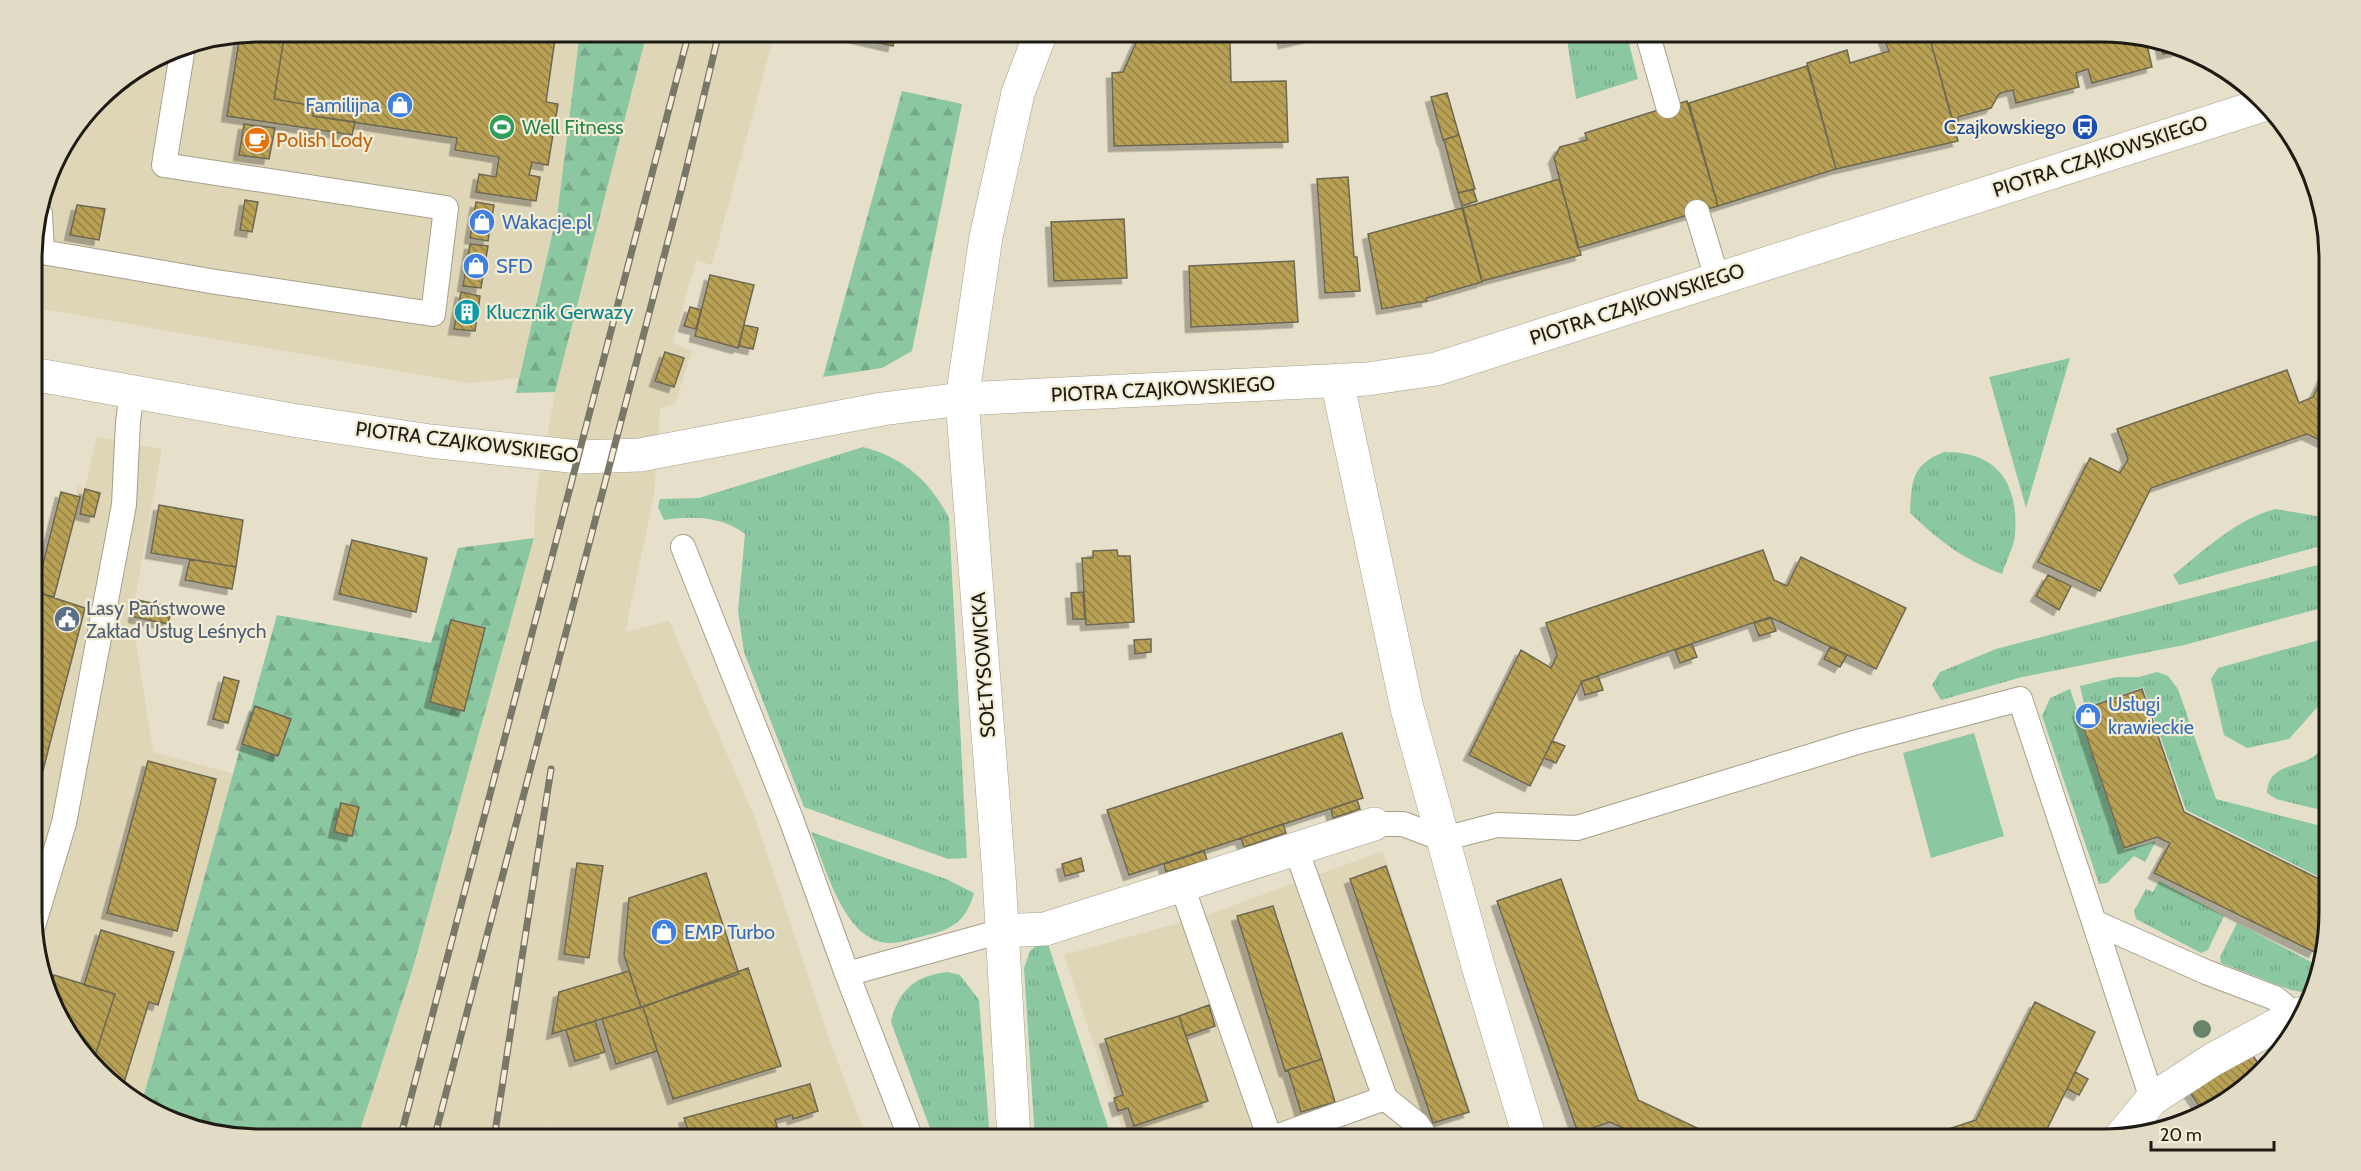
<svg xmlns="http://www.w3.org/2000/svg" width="2361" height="1171" font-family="Cabin,sans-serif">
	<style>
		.built { fill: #dfd6b8 }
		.grass { fill: url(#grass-tufts) }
		.forest { fill: url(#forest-firs) }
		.pitch { fill: #8bc7a1 }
		.building { fill: url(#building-back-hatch); stroke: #6e6853; stroke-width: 1.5; filter: url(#shadow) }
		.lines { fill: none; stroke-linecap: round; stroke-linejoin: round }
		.service-casing { stroke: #a6a08a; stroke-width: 26 }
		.minor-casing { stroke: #a6a08a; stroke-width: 34 }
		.tertiary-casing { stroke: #a6a08a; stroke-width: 34 }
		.service { stroke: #fff; stroke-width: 24 }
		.minor { stroke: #fff; stroke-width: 33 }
		.tertiary { stroke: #fff; stroke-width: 33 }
		.rail-casing { stroke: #7a7668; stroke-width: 7 }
		.rail { stroke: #f3edd6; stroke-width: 4.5; stroke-dasharray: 14; stroke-linecap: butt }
		.tree { fill: #68856c }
		.labels { text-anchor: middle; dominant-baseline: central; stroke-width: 4.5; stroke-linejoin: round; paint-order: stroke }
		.shop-label { font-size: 20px; fill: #366cbe; stroke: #f3edd6; text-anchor: start }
		.leisure-label { font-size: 20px; fill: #27864d; stroke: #f3edd6; text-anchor: start }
		.transit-label { font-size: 20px; fill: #164399; stroke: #f3edd6; text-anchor: end }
		.food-label { font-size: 20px; fill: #c56008; stroke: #f3edd6; text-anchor: start }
		.street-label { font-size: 20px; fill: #1d1b13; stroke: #f3edd6 }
		.culture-label { font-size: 20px; fill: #0d838f; stroke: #f3edd6; text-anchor: start }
		.service-label { font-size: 20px; fill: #4e5e75; stroke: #f3edd6; text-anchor: start }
		.rim { fill: none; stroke: #1d1b13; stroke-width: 3 }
	</style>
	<defs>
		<pattern id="grass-tufts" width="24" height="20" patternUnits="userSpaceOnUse" patternTransform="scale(1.5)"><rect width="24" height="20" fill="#8bc7a1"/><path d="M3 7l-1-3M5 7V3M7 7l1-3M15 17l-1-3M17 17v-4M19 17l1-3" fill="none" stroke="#78aa8a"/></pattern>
		<pattern id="forest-firs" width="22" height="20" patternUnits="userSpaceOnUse" patternTransform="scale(1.5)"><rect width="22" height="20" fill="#8bc7a1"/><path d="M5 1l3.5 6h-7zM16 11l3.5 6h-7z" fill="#78aa8a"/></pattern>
		<pattern id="building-back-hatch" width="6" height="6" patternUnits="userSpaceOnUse" patternTransform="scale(1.5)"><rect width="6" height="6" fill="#b8a155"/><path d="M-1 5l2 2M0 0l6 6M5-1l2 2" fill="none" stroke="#958245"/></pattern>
		<filter id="shadow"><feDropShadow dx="-5.5" dy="5.5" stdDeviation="0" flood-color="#0004"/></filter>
	</defs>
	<rect width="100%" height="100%" fill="#e6dfc9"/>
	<path class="built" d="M259,32H775L712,265L696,260L673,343L692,351L675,404L660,408L654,496L625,632L669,621L755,818L831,1044L867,1139H555L550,1124L544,1139H357L412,971L534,538L536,495L560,366L551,375L467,383L32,307V244L55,159L109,88L173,49Z
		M97,437L162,449L132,616L153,752L234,774L142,1102L78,1050L49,998L34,942L33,591L55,597L80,498L76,496L78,486L85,488Z
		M1383,851L1471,1113L1431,1128L1342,1103L1222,1139H1125L1064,955L1207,915Z"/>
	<path class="grass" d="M1566,32H1626L1638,79L1576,99Z
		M2070,358L2026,508L1989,377Z
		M863,447C903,457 930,481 949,518L967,858L948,859L804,807L744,652L738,611L745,534C722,516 692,516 664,520L658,507L660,499L699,498Z
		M1944,452C1996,451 2019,482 2015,534C2014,547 2006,561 2002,574C1961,558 1942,543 1910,513C1912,481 1911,465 1944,452Z
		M2276,509L2322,517L2328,527V544L2179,585L2173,575C2204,551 2237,518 2276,509Z
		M2329,562V606L2184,645L2022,677L1941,700L1932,685L1940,672L1996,649Z
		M2319,640L2329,679V694L2289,739L2247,748L2224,735L2211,679L2218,668Z
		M2157,672L2168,676L2178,689L2216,799L2329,828V882L2186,810L2143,687L2085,708L2080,686L2116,677H2139Z
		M2070,689L2124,850L2156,841L2145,862L2134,856L2107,883L2099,884L2042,716L2050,698Z
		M2329,738V812L2276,799L2267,793C2268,765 2295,768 2313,757C2319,753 2325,744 2329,738Z
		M811,832L946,879L974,893C967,919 953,930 927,935C915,938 899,944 887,943C843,939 826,867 811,832Z
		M2159,881L2224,916L2208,950L2201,953L2136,919L2134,911L2146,889L2153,892Z
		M2237,923L2317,965L2309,988L2301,992L2291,990L2221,963L2220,957Z
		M1046,938L1112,1139H1035L1024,968L1030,951Z
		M948,972L960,975L979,1000L990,1139H934L891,1022C898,991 915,975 948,972Z
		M1429,1129L1422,1139H1327L1330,1136C1363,1132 1396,1132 1429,1129Z"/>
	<path class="forest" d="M580,32H647L555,392L516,393L558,209Z
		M902,91L962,104L912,351L882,368L823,377Z
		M534,538L412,971L357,1139H259L159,1116L142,1102L277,615L431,643L458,548Z"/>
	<path class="pitch" d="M1974,733L2004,836L1931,858L1903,753Z"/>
	<path class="building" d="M259,32H285L274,99L314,106L313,116L355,122L352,135L227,116L240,35Z
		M285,32H556L546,102L558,104L548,165L532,162L529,175L540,177L536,201L476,192L479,174L496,177L499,157L455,150L457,138L313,116L314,106L274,99Z
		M841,32H897L893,46L840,34Z
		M1141,32H1233L1230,42L1231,82L1286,81L1288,142L1114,146L1112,73L1123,72Z
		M1281,32H1310L1311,37L1284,43Z
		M1904,32H1928L1958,141L1836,169L1807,63L1847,50L1850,63L1889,51L1884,38Z
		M1928,32H2102L2154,44L2147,45L2152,67L2092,83L2088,69L2076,73L2079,87L2016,103L2013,90L2004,92L1999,94L1991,108L1958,117V126L1955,118H1952Z
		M2161,45L2180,50L2163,54Z
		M1807,66L1836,169L1718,206L1689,103Z
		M1447,93L1459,135L1443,140L1431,97Z
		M1687,101L1718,206L1578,248L1554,158L1560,147L1587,140L1585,133Z
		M244,124L275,128L269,159L239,155Z
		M1459,135L1475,189L1458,193L1444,140Z
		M1348,177L1354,257H1357L1360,291L1325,293L1317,179Z
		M1559,179L1581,255L1482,281L1463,208Z
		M1473,189L1477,201L1462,206L1458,193Z
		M245,200L258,202L252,232L240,230Z
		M476,202L494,205L488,241L470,238Z
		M77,205L105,209L99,240L70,235Z
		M1462,208L1482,282L1426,298L1427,301L1382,309L1368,234Z
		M1124,219L1127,278L1054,281L1051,222Z
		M470,244L488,246L481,288L463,286Z
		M1294,261L1298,322L1191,327L1189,266Z
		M710,275L754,285L738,348L695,336Z
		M461,292L480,296L475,331L454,329Z
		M690,307L701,310L696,329L684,326Z
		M744,325L758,328L753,349L739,346Z
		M665,352L684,358L674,387L655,381Z
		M2327,368L2328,444L2307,434L2151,488L2100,591L2038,562L2090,458L2120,473L2128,459L2117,429L2287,370L2299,403L2313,397Z
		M33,477L39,479L33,512Z
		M85,489L100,493L94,517L80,514Z
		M61,492L80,497L54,597L36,592Z
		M159,505L243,520L236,567L151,553Z
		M352,540L427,558L416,612L339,594Z
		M1117,550L1118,556H1130L1134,622L1086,625L1082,558H1093V551Z
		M1763,550L1774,580L1787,586L1801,557L1906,608L1876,669L1770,617L1582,681L1530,786L1469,755L1521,650L1551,668L1557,655L1546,623Z
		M190,559L236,567L232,589L185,580Z
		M2048,575L2071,586L2059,610L2036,596Z
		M33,591L85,608L33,809Z
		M1083,592L1085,619H1073L1071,593Z
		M137,600L172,607L168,624L134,617Z
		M1771,618L1776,631L1759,636L1754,623Z
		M451,620L485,628L464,711L430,702Z
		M1151,639V652L1135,654L1134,640Z
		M1692,644L1697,657L1680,663L1675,650Z
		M1830,647L1847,655L1840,667L1824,659Z
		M1598,676L1603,690L1585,695L1581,682Z
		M224,677L239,681L228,723L213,719Z
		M2142,689L2184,812L2329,884V912L2326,928L2314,952L2154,873L2170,843L2157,837L2124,848L2078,711Z
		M255,706L291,719L278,756L242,744Z
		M1342,733L1363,798L1129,875L1107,810Z
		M1552,741L1565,746L1556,763L1544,758Z
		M148,761L216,779L177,931L107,913Z
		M1357,800L1360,809L1333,818L1331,809Z
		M341,803L359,807L352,836L334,832Z
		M1283,824L1286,833L1244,847L1241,838Z
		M1204,851L1207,860L1166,872L1164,864Z
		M1081,858L1084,871L1065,876L1062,864Z
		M577,863L603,866L589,958L564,954Z
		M1386,866L1469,1112L1433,1123L1350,879Z
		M706,873L739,974L641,1007L624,955L629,898Z
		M1561,879L1638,1100L1720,1139H1618L1623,1128L1610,1122L1578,1133L1497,901Z
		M1273,906L1322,1059L1285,1071L1237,916Z
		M101,930L174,952L158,1005L149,1002L123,1086L93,1062L115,994L84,985Z
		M748,968L781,1066L673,1099L643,1007Z
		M629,971L641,1007L552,1034L559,992Z
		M54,975L115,994L93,1062L78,1050L49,998Z
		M2035,1002L2095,1032L2042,1139H1918L1976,1120Z
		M1209,1005L1215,1026L1186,1036L1179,1016Z
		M643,1007L657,1051L616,1064L602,1019Z
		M1179,1016L1208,1101L1134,1126L1128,1108L1118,1111L1114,1098L1123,1095L1105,1039Z
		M595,1021L605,1052L575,1061L566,1030Z
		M2250,1051L2263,1071L2228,1101L2204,1113L2189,1091Z
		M1322,1059L1335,1102L1301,1112L1288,1070Z
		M2075,1072L2088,1079L2079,1095L2067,1089Z
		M810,1084L818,1111L793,1119L792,1115L775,1120L781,1139H691L684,1118Z"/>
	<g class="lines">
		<defs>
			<path id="service" d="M1647,32L1668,106
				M1697,212L1717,278
				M40,214L42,252L216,282L433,314L446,208L164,165L183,47
				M683,547L791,819L847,974L1002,931
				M1374,824H1403L1443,839L1497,825L1577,828L1857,742L2020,699L2094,922L2206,972L2275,998L2295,1015
				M1296,849L1385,1098
				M1182,886L1270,1139
				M2094,922L2152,1099
				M33,926L64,823L124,505L128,422L132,391
				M847,974L911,1139
				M1270,1139L1385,1098L1417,1124L1427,1139"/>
			<path id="minor" d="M1339,380L1340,395L1407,708L1478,966L1530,1139
				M962,399L986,237L1018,93L1041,32
				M1002,931L1045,929L1374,824
				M2119,1139L2152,1099L2212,1060L2295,1015L2305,1013"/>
			<path id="tertiary" d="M32,374L292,420L430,441L579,457L640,455L882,409L962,399L1367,379L1436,369L2263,105
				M962,399L999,875L1014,1139"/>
		</defs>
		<use href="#service" class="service-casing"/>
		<use href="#minor" class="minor-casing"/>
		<use href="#tertiary" class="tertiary-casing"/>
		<use href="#service" class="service"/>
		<use href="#minor" class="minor"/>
		<use href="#tertiary" class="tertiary"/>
		<defs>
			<path id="rail" d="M400,1139L689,32
				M434,1139L682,187L719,32
				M494,1139L551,769"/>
		</defs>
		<use href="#rail" class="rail-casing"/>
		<use href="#rail" class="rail"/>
	</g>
	<circle class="tree" cx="2202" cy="1029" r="9"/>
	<defs>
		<symbol id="shop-disc" viewBox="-11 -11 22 22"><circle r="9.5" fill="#3f7fe0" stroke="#f3edd6"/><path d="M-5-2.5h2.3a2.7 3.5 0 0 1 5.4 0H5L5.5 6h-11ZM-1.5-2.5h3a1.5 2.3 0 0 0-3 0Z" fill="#fff"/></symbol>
		<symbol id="stadium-disc" viewBox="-11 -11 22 22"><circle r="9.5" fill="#2e9e5b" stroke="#f3edd6"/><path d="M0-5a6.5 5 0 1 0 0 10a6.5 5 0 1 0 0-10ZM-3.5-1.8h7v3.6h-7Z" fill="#fff"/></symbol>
		<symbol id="bus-disc" viewBox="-11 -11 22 22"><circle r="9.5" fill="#1a4fb4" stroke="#f3edd6"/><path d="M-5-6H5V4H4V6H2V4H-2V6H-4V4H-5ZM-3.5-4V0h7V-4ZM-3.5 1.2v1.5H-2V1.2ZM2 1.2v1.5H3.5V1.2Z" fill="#fff"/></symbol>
		<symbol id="cafe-disc" viewBox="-11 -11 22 22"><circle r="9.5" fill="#e8710a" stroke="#f3edd6"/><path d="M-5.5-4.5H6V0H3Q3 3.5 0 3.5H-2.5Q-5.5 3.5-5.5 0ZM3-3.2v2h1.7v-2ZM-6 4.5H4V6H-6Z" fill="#fff"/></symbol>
		<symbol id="building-disc" viewBox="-11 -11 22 22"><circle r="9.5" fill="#0f9aa8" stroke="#f3edd6"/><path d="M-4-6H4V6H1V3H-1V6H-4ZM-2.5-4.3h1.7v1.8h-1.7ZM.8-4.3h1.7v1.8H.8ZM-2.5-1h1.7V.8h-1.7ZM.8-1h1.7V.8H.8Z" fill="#fff"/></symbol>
		<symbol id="civic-disc" viewBox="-11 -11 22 22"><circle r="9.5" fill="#5c6f8a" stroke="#f3edd6"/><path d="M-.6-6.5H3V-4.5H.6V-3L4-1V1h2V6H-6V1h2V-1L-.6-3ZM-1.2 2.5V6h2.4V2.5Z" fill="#fff"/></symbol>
	</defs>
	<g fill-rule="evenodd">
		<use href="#shop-disc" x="385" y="90" width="30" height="30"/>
		<use href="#stadium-disc" x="487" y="112" width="30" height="30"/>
		<use href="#bus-disc" x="2070" y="112" width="30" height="30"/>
		<use href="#cafe-disc" x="242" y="125" width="30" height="30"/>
		<use href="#shop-disc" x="467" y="207" width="30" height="30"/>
		<use href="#shop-disc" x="461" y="251" width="30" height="30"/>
		<use href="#building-disc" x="452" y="297" width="30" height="30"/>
		<use href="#civic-disc" x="52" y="604" width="30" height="30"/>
		<use href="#shop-disc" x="2073" y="701" width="30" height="30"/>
		<use href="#shop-disc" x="649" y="917" width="30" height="30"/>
	</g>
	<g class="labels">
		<g class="shop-label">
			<text x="380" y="105" text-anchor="end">Familijna</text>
			<text x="502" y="222">Wakacje.pl</text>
			<text x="496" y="266">SFD</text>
			<text x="2108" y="704">Usługi<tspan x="2108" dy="23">krawieckie</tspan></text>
			<text x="684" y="932">EMP Turbo</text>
		</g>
		<g class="leisure-label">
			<text x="522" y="127">Well Fitness</text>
		</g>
		<g class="transit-label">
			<text x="2066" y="127">Czajkowskiego</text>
		</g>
		<g class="food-label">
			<text x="276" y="140">Polish Lody</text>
		</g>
		<g class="street-label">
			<text transform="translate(2100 156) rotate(-18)">PIOTRA CZAJKOWSKIEGO</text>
			<text transform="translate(1637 304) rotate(-18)">PIOTRA CZAJKOWSKIEGO</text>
			<text transform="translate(1163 389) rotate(-3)">PIOTRA CZAJKOWSKIEGO</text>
			<text transform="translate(467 442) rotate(7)">PIOTRA CZAJKOWSKIEGO</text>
			<text transform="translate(983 665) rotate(-94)">SOŁTYSOWICKA</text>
		</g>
		<g class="culture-label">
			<text x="486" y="312">Klucznik Gerwazy</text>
		</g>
		<g class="service-label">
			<text x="86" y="608">Lasy Państwowe<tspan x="86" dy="23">Zakład Usług Leśnych</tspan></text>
		</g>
	</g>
	<path d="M0 0H2361V1171H0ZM259 42H2102A217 217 0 0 1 2319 259V912A217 217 0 0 1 2102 1129H259A217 217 0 0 1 42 912V259A217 217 0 0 1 259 42Z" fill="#e2dcc6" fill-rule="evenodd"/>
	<path class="rim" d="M259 42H2102A217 217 0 0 1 2319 259V912A217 217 0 0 1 2102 1129H259A217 217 0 0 1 42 912V259A217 217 0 0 1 259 42Z"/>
	<path d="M2151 1141v9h123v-9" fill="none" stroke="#1d1b13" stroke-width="3"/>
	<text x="2160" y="1141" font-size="18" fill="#1d1b13" stroke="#f3edd6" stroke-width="4.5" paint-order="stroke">20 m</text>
</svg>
